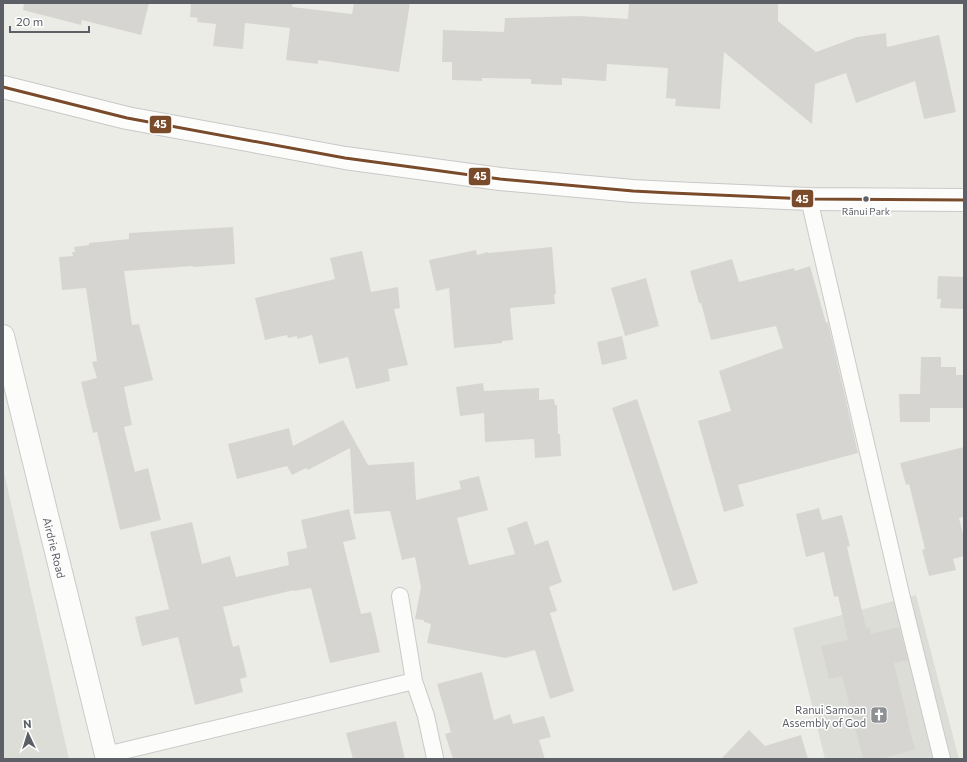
<svg xmlns="http://www.w3.org/2000/svg" width="967" height="762" font-family="Commissioner,sans-serif">
	<style>
		.industrial { fill: #ddddd8 }
		.building { fill: #d6d5d2 }
		.lines { fill: none; stroke-linecap: round; stroke-linejoin: round }
		.lane-casing { stroke: #c9cac9; stroke-width: 18 }
		.street-casing { stroke: #c9cac9; stroke-width: 24 }
		.secondary-casing { stroke: #c8c9c8; stroke-width: 24 }
		.lane { stroke: #fcfcfb; stroke-width: 16 }
		.street { stroke: #fcfcfb; stroke-width: 22 }
		.secondary { stroke: #fcfcfb; stroke-width: 22 }
		.bus-1-casing { stroke: #fff; stroke-width: 6 }
		.bus-1 { stroke: #7a4b2a; stroke-width: 3 }
		.bus-dot { fill: #5c6066; stroke: #fff; stroke-width: 1.5 }
		.labels { text-anchor: middle; dominant-baseline: central; stroke-width: 3; stroke-linejoin: round; paint-order: stroke }
		.bus-label { font-size: 10px; fill: #5c6066; stroke: #fff }
		.street-label { font-size: 11px; fill: #5c6066; stroke: #fff }
		.poi-label { font-size: 11px; fill: #5c6066; stroke: #fff; text-anchor: end }
		.line-badge { stroke: #fff; stroke-width: 1.5 }
		.badge-label { font-size: 11px; text-anchor: middle; font-weight: bold; fill: #fff }
	</style>
	<rect width="100%" height="100%" fill="#ecece7"/>
	<path class="industrial" d="M3,468L69,759H3Z
		M916,595L959,759H825L793,628Z"/>
	<path class="building" d="M24,3H149L141,35L82,20L81,25L23,10Z
		M191,3H293L292,7L352,14L354,3H410L399,72L318,60V64L286,60L290,28L245,23L243,49L213,46L216,24L197,22L198,18L190,17Z
		M629,3H778V21L816,52L857,37L886,33L887,47L939,35L956,112L924,119L915,81L856,103L846,73L815,84L812,124L724,52L720,109L675,106L676,99L666,98L668,68L607,64L606,81L562,78V85L531,84V79L482,78V81L452,80V62H442L443,30L504,32L505,18L579,16L628,19Z
		M233,227L235,264L193,267V266L124,271L132,325L139,324L153,380L124,387L132,425L124,427L135,472L148,468L161,520L120,530L97,432L93,433L81,382L97,378L92,362L97,361L86,288L62,290L59,257L73,256L72,252H75L74,247L89,245V243L129,239V233Z
		M552,247L556,294H554L555,304L510,308L513,340L502,341V343L454,348L449,288L436,291L429,260L476,250L477,255L488,252V253Z
		M362,251L371,292L398,287L400,308L394,309L408,365L388,369L390,381L356,389L348,357L319,364L312,335L297,339V336L288,338L287,335L265,340L255,298L335,279L330,258Z
		M732,259L739,282L794,268L795,271L810,266L826,323L828,322L858,453L738,485L744,506L724,512L698,421L731,411L719,371L783,348L776,326L711,340L701,303H699L690,271Z
		M938,276L964,277V309L940,308L941,299H937Z
		M646,278L659,326L625,336L611,288Z
		M622,336L627,359L602,365L597,342Z
		M921,357H941V367H956V375H964V408H930V422H900L899,394H920Z
		M483,383L484,391L539,388V400L554,399L555,405H557L558,434H560L561,456L535,458L534,439L485,442L484,413L460,416L456,387Z
		M637,399L698,583L673,591L612,408Z
		M343,420L368,465L414,462L416,500L461,489L459,481L479,476L488,510L457,518L469,565L515,554L507,528L527,521L535,545L548,540L562,582L549,587L557,611L550,613L574,691L550,699L535,650L505,658L427,643L431,624L424,622V620L415,619L421,587L415,557L402,560L390,511L354,514L350,448L308,470L306,468L292,475L287,466L237,479L228,444L289,428L293,446Z
		M964,447V517L959,518L964,538V556L953,559L956,570L929,576L922,550L925,549L909,484L906,485L900,463Z
		M819,508L822,520L842,515L850,546L847,547L866,628L870,627L871,634L899,627L908,660L894,663L915,750L880,759H863L842,676L829,679L821,646L848,640L838,596L834,597L824,552L806,557L796,514Z
		M349,509L356,539L343,542L361,614L371,612L380,652L330,663L311,588L294,591V590L223,607L233,647L239,645L247,677L240,679L243,692L195,705L178,637L142,646L135,617L169,609L150,532L192,522L202,564L230,556L236,577L289,565L287,552L307,548L301,520Z
		M482,672L494,720L510,714L513,724L544,716L551,737L539,740L545,759H453L445,734L451,732L437,684Z
		M396,721L405,759H353L346,733Z
		M749,730L765,746L801,735L808,759H721Z"/>
	<g class="lines">
		<defs>
			<path id="lane" d="M809,199L902,598L942,759
				M400,596L414,681L426,716L435,758
				M106,755L414,681"/>
			<g id="street">
				<path id="s1" d="M3,336L107,759"/>
			</g>
			<path id="secondary" d="M3,87L127,118L345,158L500,179L633,191L671,193L809,199L964,200"/>
		</defs>
		<use href="#lane" class="lane-casing"/>
		<use href="#street" class="street-casing"/>
		<use href="#secondary" class="secondary-casing"/>
		<use href="#lane" class="lane"/>
		<use href="#street" class="street"/>
		<use href="#secondary" class="secondary"/>
		<defs>
			<path id="bus-1" d="M3,87L127,118L345,158L500,179L633,191L671,193L809,199L964,200"/>
		</defs>
		<use href="#bus-1" class="bus-1-casing"/>
		<use href="#bus-1" class="bus-1"/>
	</g>
	<defs>
		<symbol id="church-square" viewBox="-11 -11 22 22"><rect x="-9" y="-9" width="18" height="18" rx="4" fill="#8e9193" stroke="#fff"/><path d="M-1.2-6h2.4v3.5h3.3v2.4h-3.3V6h-2.4V-.1h-3.3v-2.4h3.3Z" fill="#fff"/></symbol>
	</defs>
	<g fill-rule="evenodd">
		<use href="#church-square" x="869" y="705" width="20" height="20"/>
	</g>
	<circle class="bus-dot" cx="866" cy="199" r="3.5"/>
	<g class="labels">
		<g class="bus-label">
			<text x="866" y="211">Rānui Park</text>
		</g>
		<g class="street-label">
			<text stroke="none"><textPath href="#s1" startOffset="218">Airdrie Road</textPath></text>
		</g>
		<g class="poi-label">
			<text x="866" y="709">Ranui Samoan<tspan x="866" dy="13">Assembly of God</tspan></text>
		</g>
	</g>
	<g class="line-badge">
		<rect x="149" y="115" width="23" height="19" rx="4" fill="#7a4b2a"/>
		<rect x="468" y="167" width="23" height="19" rx="4" fill="#7a4b2a"/>
		<rect x="791" y="189" width="23" height="19" rx="4" fill="#7a4b2a"/>
	</g>
	<g class="badge-label">
		<text x="160" y="128">45</text>
		<text x="480" y="180">45</text>
		<text x="802" y="203">45</text>
	</g>
	<rect width="967" height="762" fill="none" stroke="#5c6066" stroke-width="8"/>
	<g transform="translate(28 734) rotate(356)" stroke="#ffffff" stroke-width="3" paint-order="stroke">
	<path d="M0-3L7 15L0 10L-7 15Z" fill="#5c6066"/>
	<text y="-6" font-size="11" font-weight="bold" text-anchor="middle" fill="#5c6066">N</text>
	</g>
	<path d="M10 26v6h79v-6" fill="none" stroke="#5c6066" stroke-width="2"/>
	<text x="16" y="26" font-size="12" fill="#5c6066" stroke="#ffffff" stroke-width="3" paint-order="stroke">20 m</text>
</svg>
